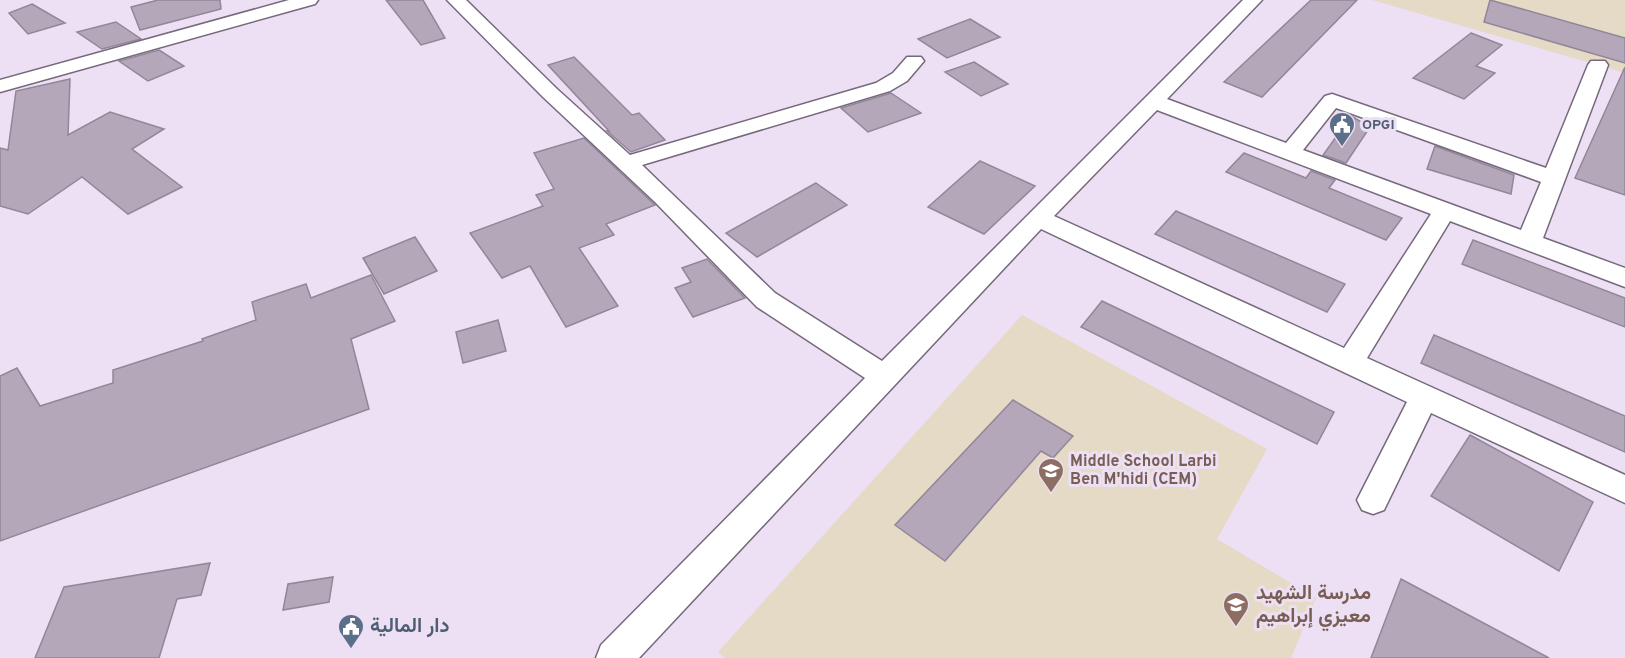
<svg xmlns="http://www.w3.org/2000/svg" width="1625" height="658" font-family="Overpass,Vazirmatn,sans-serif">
	<rect width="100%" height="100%" fill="#eddff4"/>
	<g fill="#e4dac5">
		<path d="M1372,0H1625V73L1598,65Z"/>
		<path d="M1022,315L1267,449L1217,539L1316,598L1291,658H725L718,652Z"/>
	</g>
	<g fill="#b4a7ba" stroke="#928698" stroke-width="1.5">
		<path d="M158,0H220L221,9L140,30L131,7Z"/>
		<path d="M386,0H423L445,38L421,45Z"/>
		<path d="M1311,0H1357L1262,97L1224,82Z"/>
		<path d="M1490,0L1625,38V63L1484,22Z"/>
		<path d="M32,4L65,23L28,34L9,13Z"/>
		<path d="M970,19L1000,37L947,58L918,39Z"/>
		<path d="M116,22L141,39L102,49L77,32Z"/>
		<path d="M1471,33L1502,45L1476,66L1495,73L1464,99L1413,78Z"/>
		<path d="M159,50L184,66L148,81L119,61Z"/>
		<path d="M574,57L632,115L639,113L665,140L631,152L607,131H609L548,65Z"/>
		<path d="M974,62L1008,84L981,96L945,72Z"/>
		<path d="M1625,67V195L1575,178Z"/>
		<path d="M70,79L68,135L110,112L164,129L132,149L182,187L128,214L82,177L28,214L0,206V148L8,150L16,91Z"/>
		<path d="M891,93L921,113L868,132L841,108Z"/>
		<path d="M1351,116L1370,127L1346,163L1323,155Z"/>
		<path d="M584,138L655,205L606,224L614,235L579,248L618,306L566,327L530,266L502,278L470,233L543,206L536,195L554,189L534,153Z"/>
		<path d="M1435,146L1514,175L1511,194L1427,169Z"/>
		<path d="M1244,153L1306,178L1311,171L1335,180L1329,188L1402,218L1386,240L1226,172Z"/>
		<path d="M980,161L1035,186L984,234L928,207Z"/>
		<path d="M816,183L847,205L757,257L726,233Z"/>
		<path d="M1176,211L1345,284L1327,312L1155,234Z"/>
		<path d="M415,237L437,271L384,294L363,258Z"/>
		<path d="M1473,240L1625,298V327L1462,264Z"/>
		<path d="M707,259L745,298L693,317L675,288L691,282L682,268Z"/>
		<path d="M371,275L395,321L351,339L369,409L0,541V376L17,368L40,406L113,383V370L203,341L202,339L256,320L252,302L306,284L311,298Z"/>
		<path d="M1102,301L1334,412L1317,444L1081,327Z"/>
		<path d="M498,320L506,351L463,363L456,332Z"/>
		<path d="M1434,335L1625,416V452L1421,363Z"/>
		<path d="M1013,400L1073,436L1053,458L1041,451L945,561L895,525Z"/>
		<path d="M1470,435L1593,502L1559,571L1431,496Z"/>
		<path d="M210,563L201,595L177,599L159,658H35L64,587Z"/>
		<path d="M333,577L329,602L283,610L288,584Z"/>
		<path d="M1401,579L1549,658H1371Z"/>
	</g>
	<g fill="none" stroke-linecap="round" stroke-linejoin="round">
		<defs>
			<g id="minor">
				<path d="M289,0H318L315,4L0,92V80Z"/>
				<path d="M447,0H466L557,89L630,155L876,83L893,73L907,57H921L924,61L907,81L890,91L642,165L775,293L882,361L1243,0H1262L1167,99L1286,143L1325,96L1332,94L1546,168L1588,65L1591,61H1605L1608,65L1543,238L1625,268V287L1450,221L1367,358L1625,475V503L1431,413L1384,510L1373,514L1362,510L1357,500L1407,402L1041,229L639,658H596L601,645L865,378L757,307L655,202L543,97ZM1336,108L1541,182L1521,230L1303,150ZM1157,110L1431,214L1344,348L1054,216Z"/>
			</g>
		</defs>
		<use href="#minor" stroke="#75697b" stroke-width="3"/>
		<use href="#minor" fill="#fff" fill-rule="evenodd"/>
	</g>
	<defs>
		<symbol id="civic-pin" viewBox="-11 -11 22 30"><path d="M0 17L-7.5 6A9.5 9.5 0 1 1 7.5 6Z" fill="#5c6f8a" stroke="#eddff4"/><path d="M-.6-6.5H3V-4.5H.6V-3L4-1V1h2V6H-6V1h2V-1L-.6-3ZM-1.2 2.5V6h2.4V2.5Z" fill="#fff"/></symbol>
		<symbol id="school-pin" viewBox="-11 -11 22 30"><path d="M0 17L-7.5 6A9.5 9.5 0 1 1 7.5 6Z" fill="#8d6e63" stroke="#eddff4"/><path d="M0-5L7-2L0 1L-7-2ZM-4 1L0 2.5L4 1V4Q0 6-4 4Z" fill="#fff"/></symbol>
	</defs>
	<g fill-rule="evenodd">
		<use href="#civic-pin" x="1327" y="110" width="30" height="40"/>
		<use href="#school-pin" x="1036" y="456" width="30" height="40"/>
		<use href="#school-pin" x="1221" y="590" width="30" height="40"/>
		<use href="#civic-pin" x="336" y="612" width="30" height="40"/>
	</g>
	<g text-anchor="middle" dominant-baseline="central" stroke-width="6" stroke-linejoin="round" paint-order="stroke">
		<g font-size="14" font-weight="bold" fill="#4e5e75" stroke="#eddff4" text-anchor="start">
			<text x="1362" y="125">OPGI</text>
		</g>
		<g font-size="16" font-weight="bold" fill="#785e54" stroke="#eddff4" text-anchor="start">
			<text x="1070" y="462">Middle School Larbi<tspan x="1070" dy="18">Ben M'hidi (CEM)</tspan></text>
		</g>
		<g font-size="20" font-weight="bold" fill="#785e54" stroke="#eddff4" text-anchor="start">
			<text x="1256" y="594">مدرسة الشهيد<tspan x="1256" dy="23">معيزي إبراهيم</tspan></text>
		</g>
		<g font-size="20" font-weight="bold" fill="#4e5e75" stroke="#eddff4" text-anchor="start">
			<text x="370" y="627">دار المالية</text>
		</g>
	</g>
</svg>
